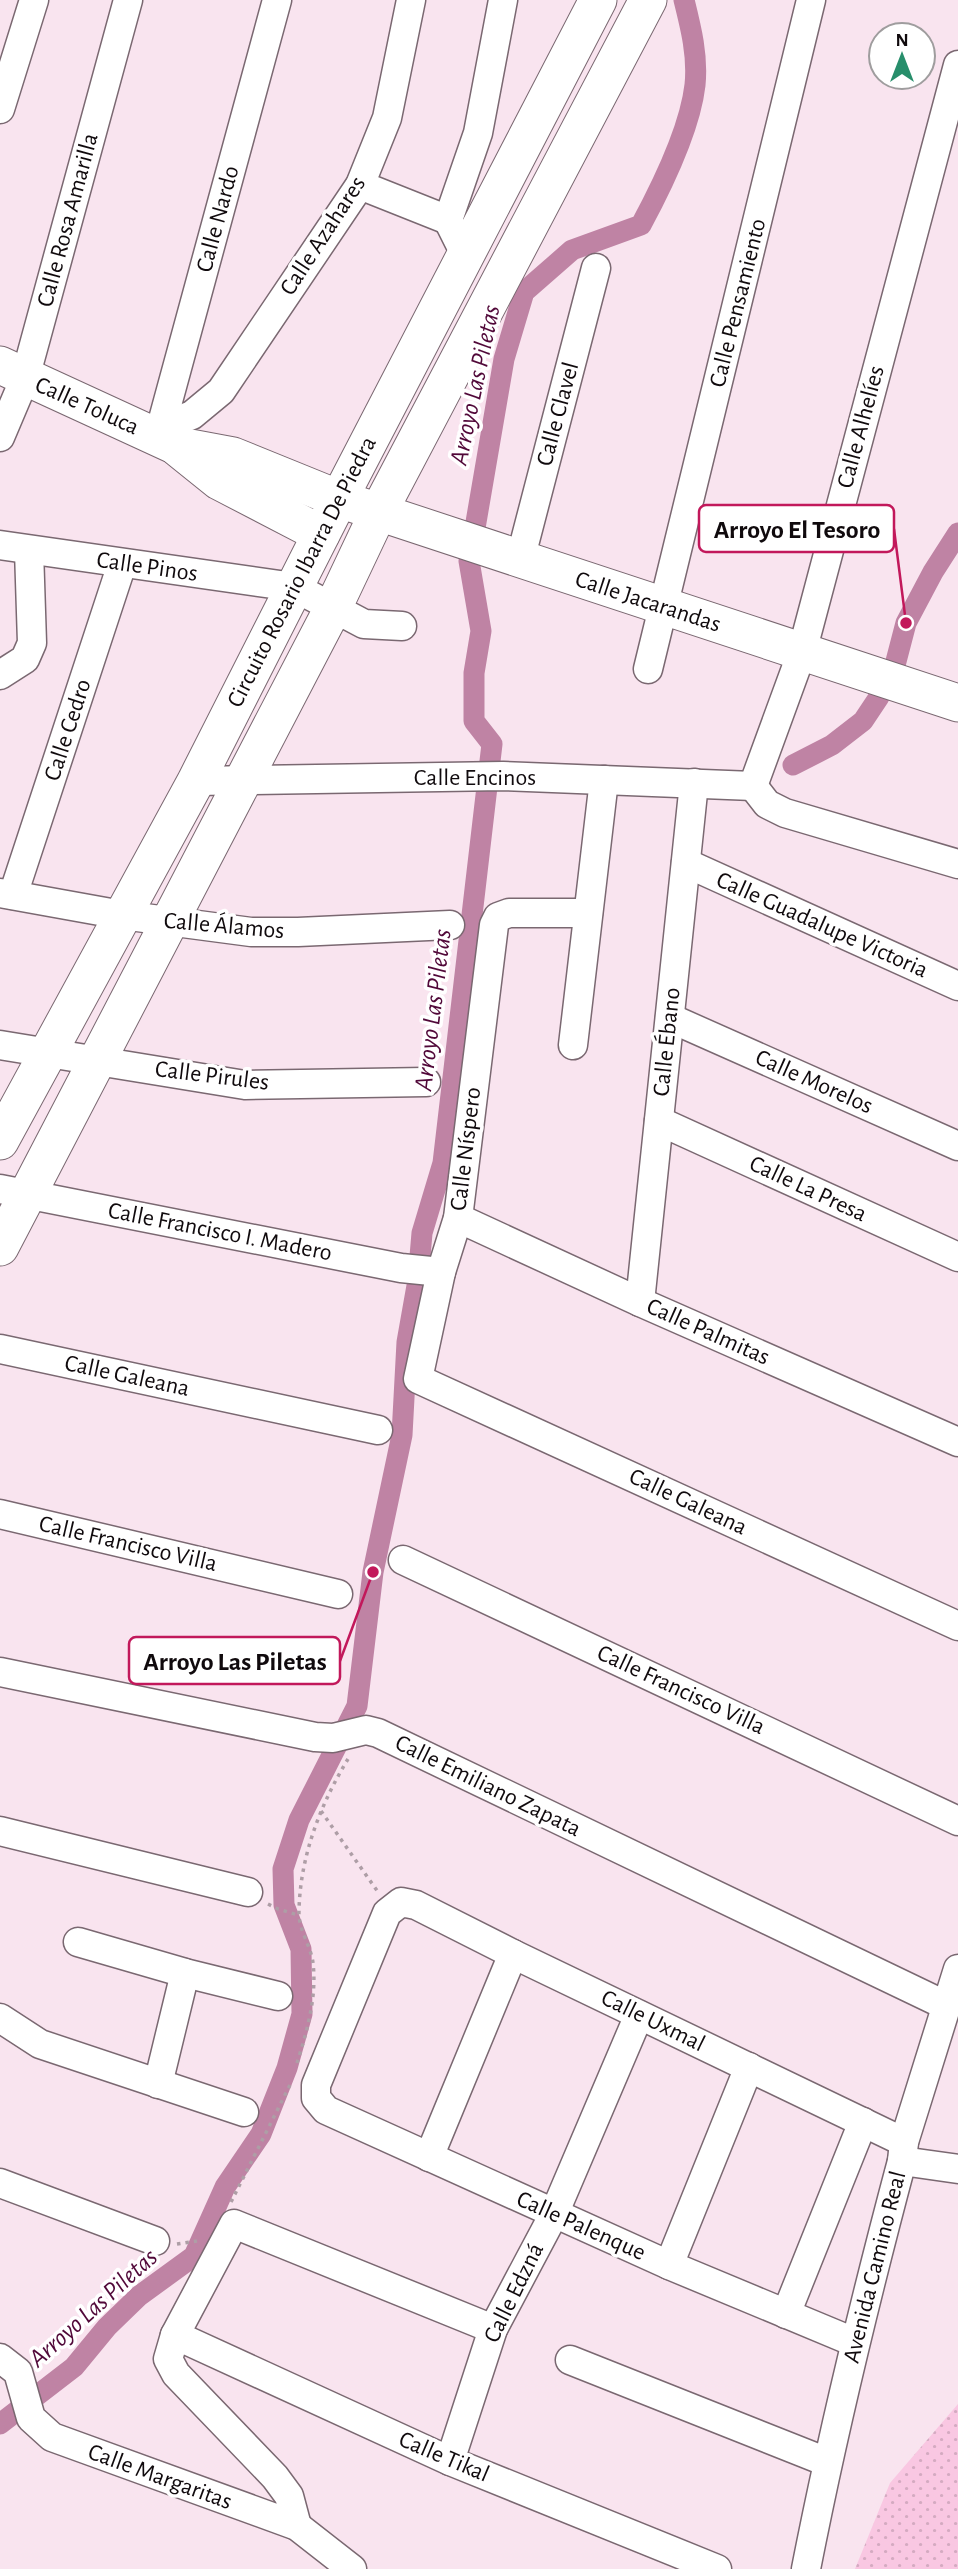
<svg xmlns="http://www.w3.org/2000/svg" width="958" height="2569" font-family="'Alegreya Sans',sans-serif">
	<defs>
		<pattern id="grass-dots" width="8" height="8" patternUnits="userSpaceOnUse" patternTransform="scale(1.75)"><rect width="8" height="8" fill="#f9c7e2"/><path d="M2 2h.1M6 6h.1" fill="none" stroke="#d4aac1" stroke-width="1.8" stroke-linecap="round"/></pattern>
	</defs>
	<rect width="100%" height="100%" fill="#f9e4ef"/>
	<path fill="url(#grass-dots)" d="M958,2404V2569H855L890,2483Z"/>
	<g fill="none" stroke-linecap="round" stroke-linejoin="round">
		<g stroke="#bf83a4" stroke-width="21">
			<path d="M475,528L504,359L524,292L572,250L641,225C662,186 690,129 695,85C698,56 691,28 684,0"/>
			<path d="M894,669L906,623L933,572L958,533"/>
			<path d="M793,765L832,745L863,721L879,697"/>
			<path d="M0,2424L74,2367L107,2327L139,2296L194,2256L225,2187L261,2134L287,2068L302,2014L301,1949L284,1905L283,1869L299,1820L357,1706L373,1572L402,1435L407,1342L418,1280L422,1233L443,1163L492,744L474,721V673L481,631L469,561"/>
		</g>
		<defs>
			<g id="minor">
				<path d="M0,109L34,0"/>
				<path d="M360,185L448,220"/>
				<path d="M465,254L448,220L478,133L503,0"/>
				<path d="M162,427L192,415L221,391L360,185L387,118L411,0"/>
				<path d="M0,437L25,378L128,0"/>
				<path d="M158,438L277,0"/>
				<path d="M0,545L294,587L364,624L402,626"/>
				<path d="M520,560L596,268"/>
				<path d="M648,669L811,0"/>
				<path d="M0,675L25,659L32,643L29,550"/>
				<path d="M196,781L503,776L753,786"/>
				<path d="M753,786L802,652L958,65"/>
				<path d="M753,786L767,804L785,813L958,864"/>
				<path d="M686,863L958,986"/>
				<path d="M0,893L122,915L251,932H298L450,925"/>
				<path d="M13,895L122,564"/>
				<path d="M588,913H509L498,917L494,925L458,1218L441,1272L418,1379L958,1626"/>
				<path d="M670,1018L958,1146"/>
				<path d="M0,1045L245,1085L426,1082"/>
				<path d="M573,1045L604,780"/>
				<path d="M659,1121L958,1257"/>
				<path d="M0,1189L401,1268L441,1272"/>
				<path d="M458,1218L640,1302L958,1442"/>
				<path d="M640,1302L694,783"/>
				<path d="M0,1349L378,1430"/>
				<path d="M0,1514L338,1594"/>
				<path d="M403,1560L958,1821"/>
				<path d="M0,1672L315,1737L333,1738L366,1730L378,1733L947,2006"/>
				<path d="M0,1831L248,1892"/>
				<path d="M78,1942L185,1973L278,1996"/>
				<path d="M0,2018L40,2044L244,2112"/>
				<path d="M158,2084L185,1973"/>
				<path d="M429,2157L513,1954"/>
				<path d="M902,2161L958,2169"/>
				<path d="M0,2183L155,2241"/>
				<path d="M669,2265L749,2067"/>
				<path d="M786,2314L863,2122"/>
				<path d="M175,2335L450,2461L717,2569"/>
				<path d="M854,2342L669,2265L326,2110L316,2098V2085L387,1913L401,1902L416,1905L513,1954L904,2142"/>
				<path d="M0,2358L18,2372L31,2418L52,2437L297,2526L352,2569"/>
				<path d="M570,2360L827,2462"/>
				<path d="M450,2461L493,2329L554,2214L639,2015"/>
				<path d="M297,2526L289,2496L275,2477L176,2374L168,2359L175,2335L234,2224L493,2329"/>
				<path d="M806,2569C833,2431 866,2296 902,2161L904,2142L958,1969"/>
			</g>
			<g id="major">
				<path d="M0,365L174,445L233,456L339,499L958,703"/>
				<path d="M178,448L219,481L321,534"/>
				<path d="M0,1141L196,781L339,499L598,0"/>
				<path d="M0,1247L333,608L378,513L648,0"/>
			</g>
		</defs>
		<use href="#minor" stroke="#7a6871" stroke-width="31"/>
		<use href="#major" stroke="#7a6871" stroke-width="39"/>
		<g stroke="#ae9ea6" stroke-width="3.5" stroke-dasharray="3.5 5" stroke-linecap="butt">
			<path d="M321,1811L378,1892"/>
			<path d="M268,1904L278,1909L298,1915"/>
			<path d="M297,2063C307,2031 317,1997 313,1963C311,1946 298,1929 299,1911C300,1857 320,1805 348,1759"/>
			<path d="M231,2202L292,2081"/>
			<path d="M177,2244L197,2241"/>
		</g>
		<use href="#minor" stroke="#fff" stroke-width="28"/>
		<use href="#major" stroke="#fff" stroke-width="37"/>
	</g>
	<g text-anchor="middle" dominant-baseline="central" stroke-width="7" stroke-linejoin="round" paint-order="stroke">
		<g font-size="24" fill="#100a0d" stroke="#fff">
			<text transform="translate(218 219) rotate(-75)">Calle Nardo</text>
			<text transform="translate(68 220) rotate(-75)">Calle Rosa Amarilla</text>
			<text transform="translate(323 236) rotate(-57)">Calle Azahares</text>
			<text transform="translate(738 303) rotate(-76)">Calle Pensamiento</text>
			<text transform="translate(87 406) rotate(24)">Calle Toluca</text>
			<text transform="translate(558 414) rotate(-75)">Calle Clavel</text>
			<text transform="translate(861 427) rotate(-75)">Calle Alhelíes</text>
			<text transform="translate(147 567) rotate(8)">Calle Pinos</text>
			<text transform="translate(302 572) rotate(-63)">Circuito Rosario Ibarra De Piedra</text>
			<text transform="translate(648 602) rotate(18)">Calle Jacarandas</text>
			<text transform="translate(68 730) rotate(-72)">Calle Cedro</text>
			<text x="475" y="778">Calle Encinos</text>
			<text transform="translate(822 925) rotate(24)">Calle Guadalupe Victoria</text>
			<text transform="translate(224 926) rotate(5)">Calle Álamos</text>
			<text transform="translate(667 1042) rotate(-84)">Calle Ébano</text>
			<text transform="translate(212 1076) rotate(7)">Calle Pirules</text>
			<text transform="translate(814 1082) rotate(24)">Calle Morelos</text>
			<text transform="translate(466 1149) rotate(-83)">Calle Níspero</text>
			<text transform="translate(808 1189) rotate(25)">Calle La Presa</text>
			<text transform="translate(220 1232) rotate(11)">Calle Francisco I. Madero</text>
			<text transform="translate(708 1332) rotate(24)">Calle Palmitas</text>
			<text transform="translate(127 1376) rotate(12)">Calle Galeana</text>
			<text transform="translate(688 1502) rotate(25)">Calle Galeana</text>
			<text transform="translate(128 1544) rotate(13)">Calle Francisco Villa</text>
			<text transform="translate(681 1690) rotate(25)">Calle Francisco Villa</text>
			<text transform="translate(488 1786) rotate(26)">Calle Emiliano Zapata</text>
			<text transform="translate(653 2021) rotate(26)">Calle Uxmal</text>
			<text transform="translate(581 2226) rotate(24)">Calle Palenque</text>
			<text transform="translate(875 2267) rotate(-76)">Avenida Camino Real</text>
			<text transform="translate(514 2293) rotate(-64)">Calle Edzná</text>
			<text transform="translate(444 2457) rotate(23)">Calle Tikal</text>
			<text transform="translate(160 2477) rotate(20)">Calle Margaritas</text>
		</g>
		<g font-size="26" font-style="italic" fill="#510839" stroke="#fff">
			<text transform="translate(475 385) rotate(-78)">Arroyo Las Piletas</text>
			<text transform="translate(433 1010) rotate(-83)">Arroyo Las Piletas</text>
			<text transform="translate(93 2308) rotate(-42)">Arroyo Las Piletas</text>
		</g>
	</g>
	<path fill="none" stroke="#c2185b" stroke-width="2.5" d="M906 623L894 529M373 1572L340 1661"/>
	<g fill="#c2185b" stroke="#fff" stroke-width="2.5">
		<circle cx="906" cy="623" r="7"/>
		<circle cx="373" cy="1572" r="7"/>
	</g>
	<g fill="#fff" stroke="#c2185b" stroke-width="2.5">
		<rect x="699" y="505" width="195" height="47" rx="7"/>
		<rect x="129" y="1637" width="211" height="47" rx="7"/>
	</g>
	<g font-size="26" text-anchor="middle" font-weight="bold" fill="#100a0d">
		<text x="797" y="538">Arroyo El Tesoro</text>
		<text x="235" y="1670">Arroyo Las Piletas</text>
	</g>
	<g transform="translate(902 56)"><circle r="33" fill="#ffffff" stroke="#9f9d9e" stroke-width="2"/>
	<path d="M0-5L12 26L0 18L-12 26Z" fill="#278e6b"/>
	<text y="-10" font-size="19" font-weight="bold" text-anchor="middle" fill="#100a0d">N</text>
	</g>
</svg>
